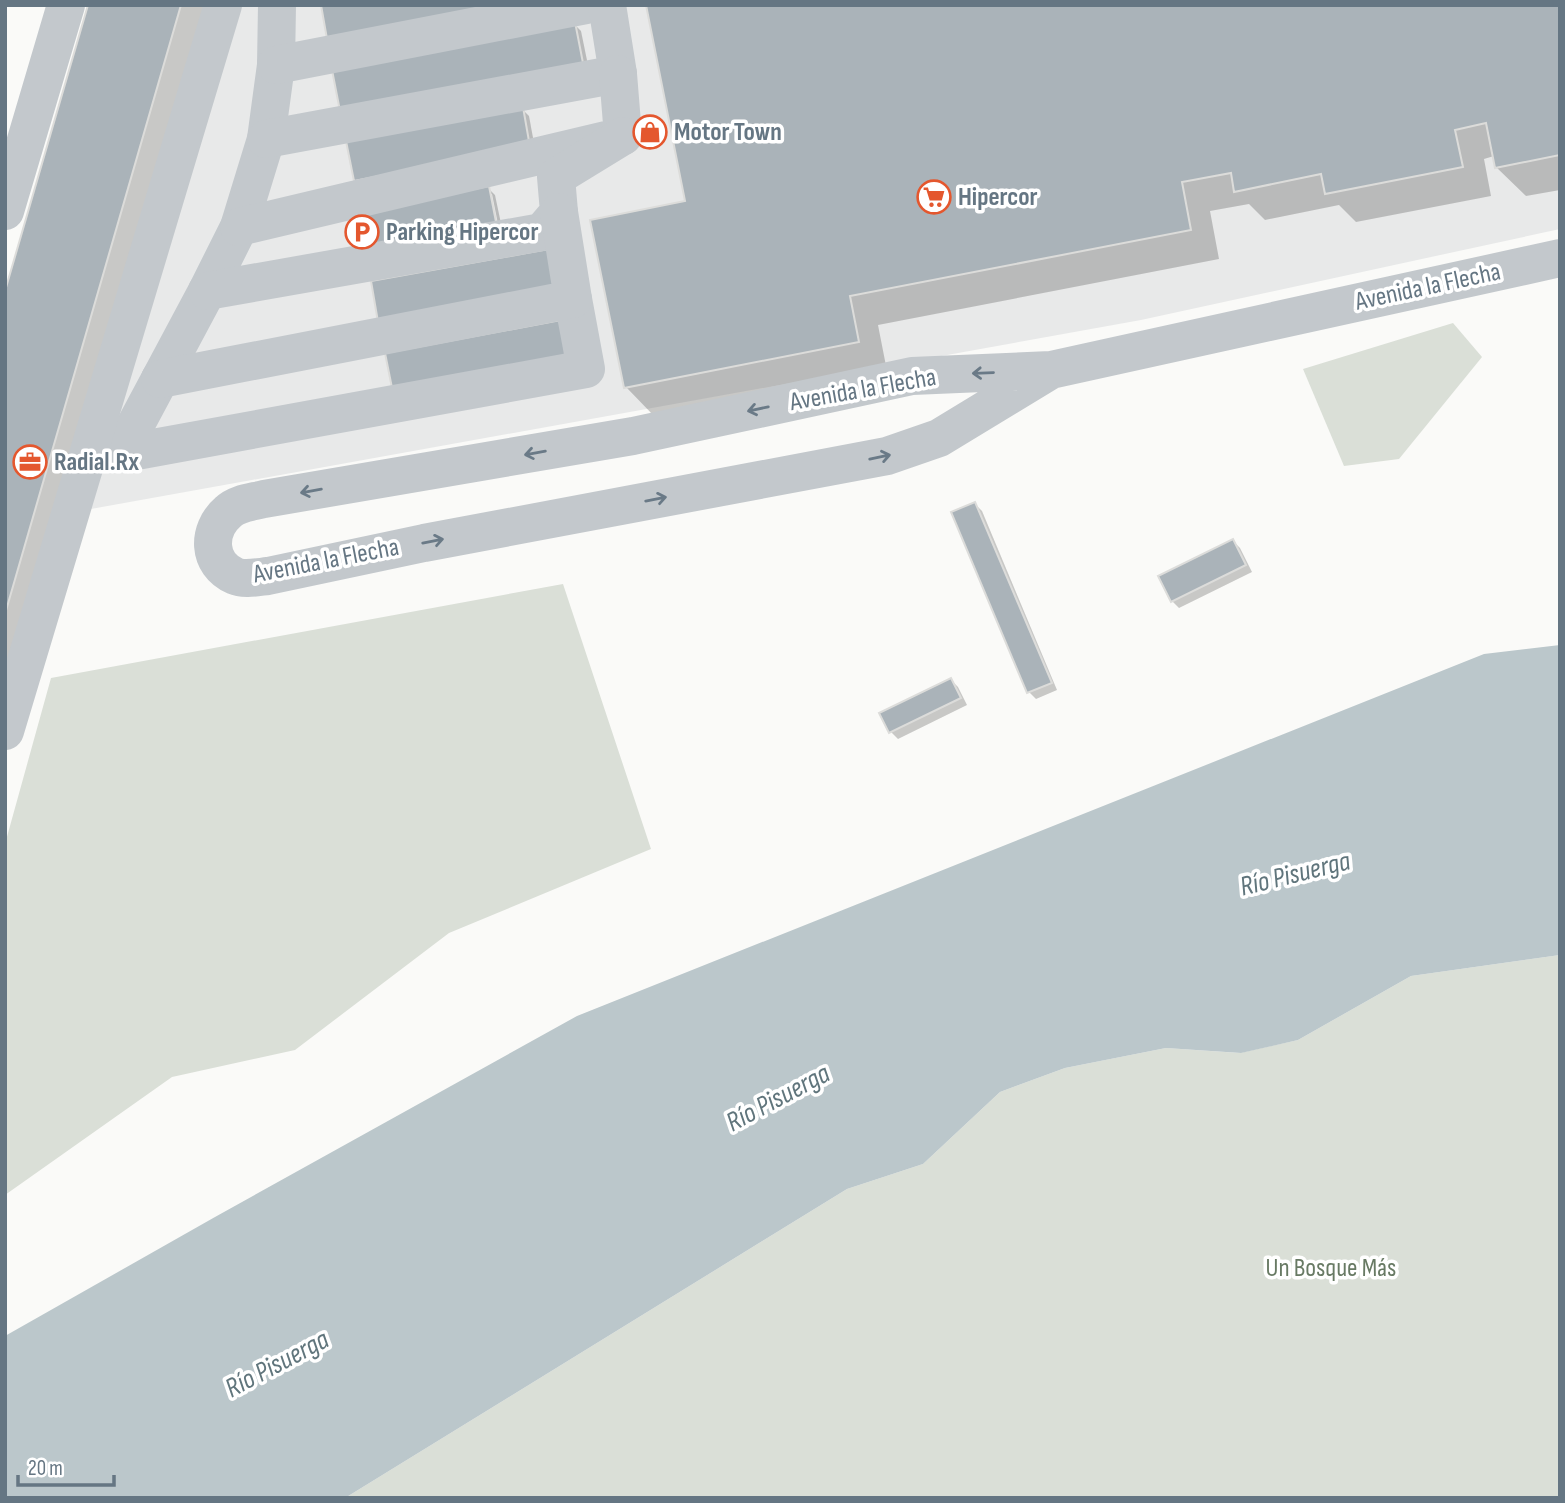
<svg xmlns="http://www.w3.org/2000/svg" width="1565" height="1503" font-family="'Sofia Sans Condensed',sans-serif">
	<rect width="100%" height="100%" fill="#fafaf8"/>
	<path fill="#e8e9e9" d="M205,5H1560V229L1141,320L52,516Z"/>
	<g fill="#dadfd7">
		<path d="M1453,323L1482,357L1399,459L1344,466L1303,369Z"/>
		<path d="M563,584L651,849L449,933L295,1050L172,1077L5,1195V844L51,678Z"/>
		<path d="M1560,955V1498H345L847,1189L923,1164L1000,1092L1065,1068L1166,1048L1240,1053L1298,1040L1411,976Z"/>
	</g>
	<path fill="#bbc7cb" d="M1560,645V955L1411,976L1298,1040L1241,1053L1166,1048L1065,1068L1000,1092L923,1164L847,1189L345,1498H5V1336L215,1217L577,1016L1484,654Z"/>
	<g fill="#0003">
		<path d="M90,5H218L5,744V297Z"/>
		<path d="M1560,5V190L1526,196L1496,167L1494,156L1484,159L1491,196L1356,222L1339,205L1265,220L1249,204L1210,211L1219,259L878,325L887,371L655,417L626,387L687,202Z"/>
		<path d="M574,24L581,31L589,70L349,117Z"/>
		<path d="M522,109L529,116L536,154L363,187Z"/>
		<path d="M488,188L495,195L503,233L500,234L492,194H488Z"/>
		<path d="M975,504L982,511L1057,690L1036,699L1029,692Z"/>
		<path d="M1233,541L1240,548L1252,572L1179,608L1172,601Z"/>
		<path d="M951,680L958,687L967,705L898,739L891,732Z"/>
	</g>
	<g fill="#aab3b9" stroke="#dcdcda" stroke-width="2">
		<path d="M88,5H181L5,614V291Z"/>
		<path d="M321,5H507L327,39Z"/>
		<path d="M646,5H1560V155L1495,168L1486,123L1455,130L1463,167L1325,194L1321,174L1234,192L1231,173L1182,182L1191,230L850,296L859,342L624,388L590,220L685,201Z"/>
		<path d="M575,22L583,63L340,111L332,70Z"/>
		<path d="M523,107L530,147L354,181L346,141Z"/>
		<path d="M489,186L497,227L365,252L358,212Z"/>
		<path d="M549,249L556,289L378,322L371,281Z"/>
		<path d="M561,320L569,359L393,393L385,353Z"/>
		<path d="M975,502L1052,683L1027,693L951,512Z"/>
		<path d="M1233,539L1246,565L1171,602L1158,576Z"/>
		<path d="M951,678L961,698L889,733L879,713Z"/>
	</g>
	<g fill="none" stroke-linecap="round" stroke-linejoin="round">
		<g stroke="#c3c8cc" stroke-width="38">
			<path d="M277,5L276,65L266,139L239,227L207,291L120,454L586,369L573,299"/>
			<path d="M276,65L586,5"/>
			<path d="M266,139L618,74L607,5"/>
			<path d="M5,211L66,5"/>
			<path d="M239,227L623,136L618,74"/>
			<path d="M207,291L542,232L559,212L556,177L623,136"/>
			<path d="M1051,370L939,438L887,456L424,543L268,576C258,577 244,580 235,576C207,564 207,530 228,512C237,503 253,502 264,499L633,436L912,376L1051,370L1560,258"/>
			<path d="M160,379L573,299L559,212"/>
			<path d="M5,731L223,5"/>
		</g>
	</g>
	<defs><path id="oneway-shaft" d="M-6 0H5M1.5-3L5.5 0L1.5 3" fill="none" stroke-width="1.6" stroke-linecap="round" stroke-linejoin="round" transform="scale(1.75)"/></defs>
	<g stroke="#6a7a87">
		<use href="#oneway-shaft" transform="translate(983 373) rotate(178)"/>
		<use href="#oneway-shaft" transform="translate(758 409) rotate(168)"/>
		<use href="#oneway-shaft" transform="translate(535 453) rotate(170)"/>
		<use href="#oneway-shaft" transform="translate(880 457) rotate(-12)"/>
		<use href="#oneway-shaft" transform="translate(311 491) rotate(170)"/>
		<use href="#oneway-shaft" transform="translate(656 499) rotate(-11)"/>
		<use href="#oneway-shaft" transform="translate(433 541) rotate(-11)"/>
	</g>
	<defs>
		<symbol id="shop-ring" viewBox="-11 -11 22 22"><circle r="9.5" fill="#fff" stroke="#e4572e" stroke-width="1.5"/><path d="M-5-2.5h2.3a2.7 3.5 0 0 1 5.4 0H5L5.5 6h-11ZM-1.5-2.5h3a1.5 2.3 0 0 0-3 0Z" fill="#e4572e"/></symbol>
		<symbol id="supermarket-ring" viewBox="-11 -11 22 22"><circle r="9.5" fill="#fff" stroke="#e4572e" stroke-width="1.5"/><path d="M-6-5.5h2.5l.6 2H6L4.5 2H-2.5L-4.4-4H-6ZM-1.5 3.2a1.3 1.3 0 1 0 .1 0ZM3 3.2a1.3 1.3 0 1 0 .1 0Z" fill="#e4572e"/></symbol>
		<symbol id="parking-ring" viewBox="-11 -11 22 22"><circle r="9.5" fill="#fff" stroke="#e4572e" stroke-width="1.5"/><path d="M-3.5-5.5H1a3.5 3.5 0 0 1 0 7H-1V5.5H-3.5ZM-1-3.4V-.6H.8a1.4 1.4 0 0 0 0-2.8Z" fill="#e4572e"/></symbol>
		<symbol id="office-ring" viewBox="-11 -11 22 22"><circle r="9.5" fill="#fff" stroke="#e4572e" stroke-width="1.5"/><path d="M-6-3h4V-5.5h4V-3h4V5H-6ZM-1-4.5V-3h2v-1.5ZM-6 0V1H6V0Z" fill="#e4572e"/></symbol>
	</defs>
	<g fill-rule="evenodd">
		<use href="#shop-ring" x="631" y="113" width="38" height="38"/>
		<use href="#supermarket-ring" x="915" y="178" width="38" height="38"/>
		<use href="#parking-ring" x="343" y="213" width="38" height="38"/>
		<use href="#office-ring" x="11" y="443" width="38" height="38"/>
	</g>
	<g text-anchor="middle" dominant-baseline="central" stroke-width="7" stroke-linejoin="round" paint-order="stroke">
		<g font-size="26" font-weight="bold" fill="#657683" stroke="#fff" text-anchor="start">
			<text x="674" y="132">Motor Town</text>
			<text x="958" y="197">Hipercor</text>
			<text x="386" y="232">Parking Hipercor</text>
			<text x="54" y="462">Radial.Rx</text>
		</g>
		<g font-size="26" fill="#657683" stroke="#fff">
			<text transform="translate(1428 287) rotate(-12)">Avenida la Flecha</text>
			<text transform="translate(863 390) rotate(-10)">Avenida la Flecha</text>
			<text transform="translate(326 561) rotate(-11)">Avenida la Flecha</text>
		</g>
		<g font-size="26" fill="#687a64" stroke="#fff">
			<text x="1331" y="1268">Un Bosque Más</text>
		</g>
		<g font-size="28" font-style="italic" fill="#60757c" stroke="#fff">
			<text transform="translate(1295 874) rotate(-14)">Río Pisuerga</text>
			<text transform="translate(778 1098) rotate(-28)">Río Pisuerga</text>
			<text transform="translate(277 1364) rotate(-28)">Río Pisuerga</text>
		</g>
	</g>
	<rect width="1565" height="1503" fill="none" stroke="#657683" stroke-width="14"/>
	<path d="M18 1475v10h96v-10" fill="none" stroke="#657683" stroke-width="3.5"/>
	<text x="28" y="1475" font-size="21" fill="#657683" stroke="#ffffff" stroke-width="5" paint-order="stroke">20 m</text>
</svg>
